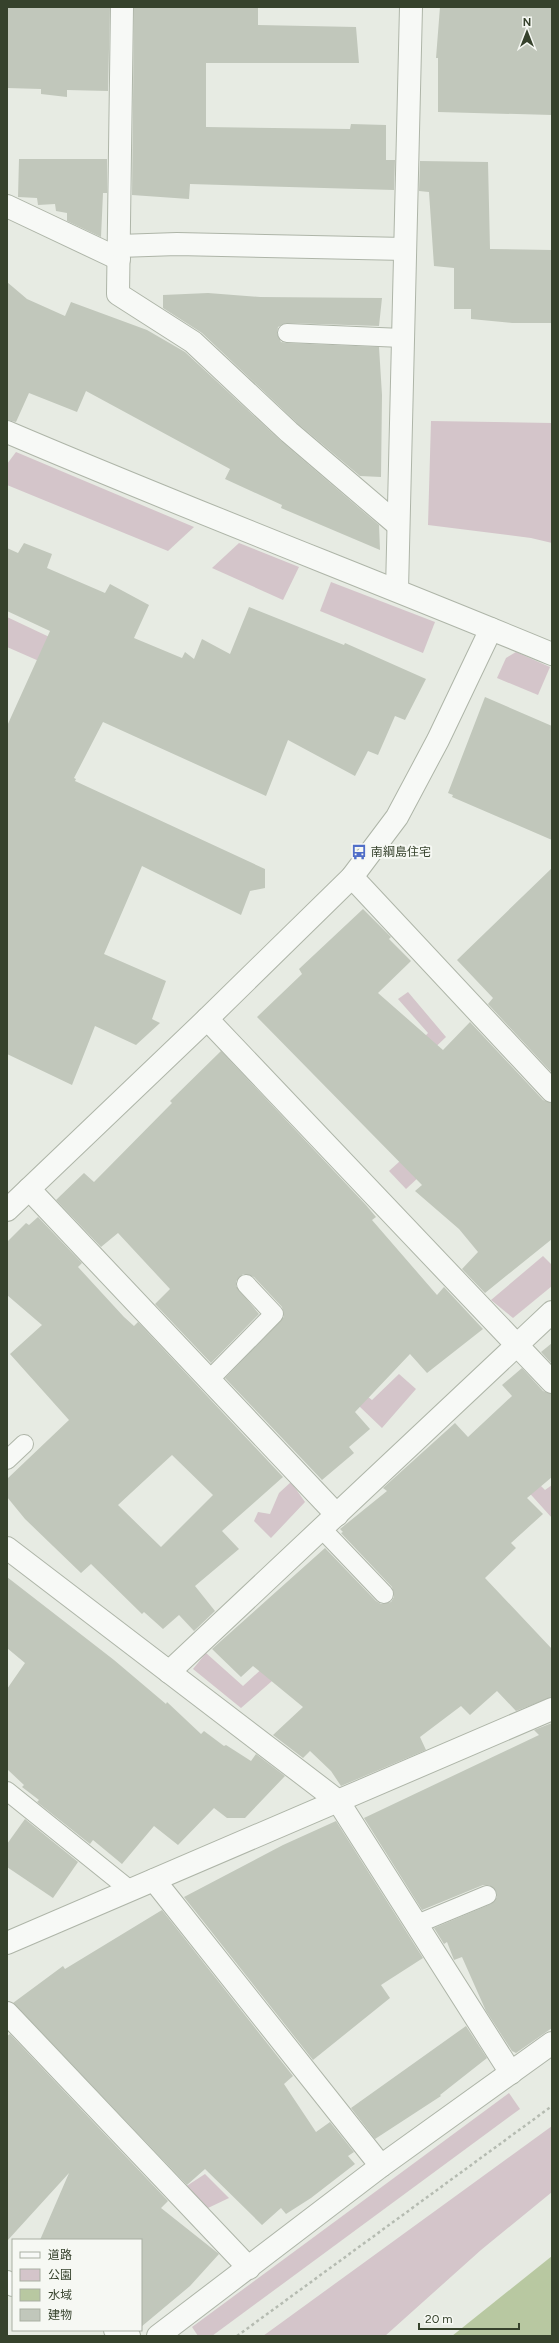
<svg xmlns="http://www.w3.org/2000/svg" width="559" height="2343" font-family="Figtree,'Noto Sans JP',sans-serif">
	<rect width="100%" height="100%" fill="#e7ebe3"/>
	<g fill="#d4c5ca">
		<path d="M431,421L552,423V543L531,538L428,525Z"/>
		<path d="M16,452L194,527L168,551L7,485V464Z"/>
		<path d="M239,543L299,567L283,600L212,568Z"/>
		<path d="M331,582L435,622L423,653L320,611Z"/>
		<path d="M7,617L115,668L105,690L7,647Z"/>
		<path d="M516,652L550,667L538,695L497,678L506,658Z"/>
		<path d="M408,992L446,1037L405,1076L397,1067L428,1033L398,999Z"/>
		<path d="M420,1143L437,1160L406,1189L389,1171Z"/>
		<path d="M543,1256L552,1265V1286L513,1318L491,1300Z"/>
		<path d="M399,1374L416,1389L382,1428L337,1385L342,1377L372,1400Z"/>
		<path d="M522,1467L545,1490L552,1485V1518L515,1477Z"/>
		<path d="M291,1482L305,1502L271,1538L254,1521L258,1512L270,1514L279,1493Z"/>
		<path d="M292,1641L288,1667L241,1708L193,1669L206,1653L243,1686Z"/>
		<path d="M509,2093L520,2109L212,2336H198L192,2327Z"/>
		<path d="M552,2126V2192L481,2250L385,2336H263Z"/>
		<path d="M205,2174L229,2198L208,2208L185,2187Z"/>
	</g>
	<path fill="#b8c8a1" d="M552,2256V2336H452Z"/>
	<g fill="#c1c7bb" fill-rule="evenodd">
		<path d="M7,7H110L108,91L67,90V97L41,94V89L7,88Z"/>
		<path d="M134,7H258V25L356,27L359,63H206V127L350,129L351,124L386,125V160H395L394,190L190,184L189,199L132,195Z"/>
		<path d="M440,7H552V115L438,112V58H436Z"/>
		<path d="M19,159H107V193H103L101,237L67,221V213L56,211L55,204L38,205L37,198L18,197Z"/>
		<path d="M420,161L488,162L490,249L552,250V323H512L471,319V309H454V268L434,266L429,192L419,191Z"/>
		<path d="M7,282L27,299L65,316L71,302L147,330L185,352L281,441L379,525L380,550L281,508L282,505L225,479L230,469L86,391L77,412L29,393L16,422L7,420Z"/>
		<path d="M208,293L260,297L382,298L379,326L287,323L278,327L277,333L281,342L287,343L379,347L382,395L381,477L360,476L297,423L202,333L163,308V295Z"/>
		<path d="M24,543L52,554L47,568L105,593L110,584L149,605L134,638L182,658L185,652L194,659L202,639L230,654L249,607L344,645L345,643L426,679L405,720L395,716L378,755L368,751L355,776L288,740L266,796L103,722L74,778L76,779L75,781L265,869V888L250,891L241,915L142,866L104,954L166,981L152,1019L160,1023L136,1045L95,1026L72,1085L7,1054V726L50,631L7,611V548L18,553Z"/>
		<path d="M485,697L552,726V840L452,797L453,795L448,793Z"/>
		<path d="M552,868V1073L488,1004L493,998L457,960Z"/>
		<path d="M363,909L391,937L389,939L411,961L378,993L443,1050L470,1022L543,1100L552,1103V1239L485,1293L462,1269L478,1252L459,1229L415,1191L422,1185L257,1017L302,974L299,969Z"/>
		<path d="M221,1051L366,1205L376,1217L372,1220L437,1295L444,1287L483,1329L427,1373L410,1354L355,1412L370,1429L349,1447L354,1453L322,1480L225,1378L284,1317L282,1307L254,1277L243,1274L236,1281V1286L259,1314L211,1363L155,1304L170,1289L118,1233L101,1247L56,1200L84,1173L94,1182L172,1103L170,1101Z"/>
		<path d="M38,1217L82,1263L78,1267L124,1317L134,1326L138,1322L283,1477L222,1531L239,1549L195,1586L215,1611L194,1631L179,1615L163,1629L144,1612L142,1614L91,1564L81,1573L25,1519L7,1497V1479L69,1420L10,1354L42,1325L7,1295V1242L26,1223L29,1225ZM172,1455L213,1495L161,1547L118,1505Z"/>
		<path d="M552,1343V1364L541,1352Z"/>
		<path d="M522,1368L543,1391L552,1394V1477L527,1498L543,1514L511,1543L516,1548L485,1578L552,1649V1697L516,1711L497,1691L470,1715L461,1706L420,1737L426,1750L341,1786L331,1771L310,1751L303,1758L273,1735L303,1707L253,1666L241,1677L212,1649L325,1548L376,1601L381,1604L391,1602L394,1597L392,1587L341,1533L343,1532L340,1529L387,1491L383,1488L455,1423L468,1437L512,1396L502,1385Z"/>
		<path d="M7,1577L114,1660L166,1704L167,1702L201,1734L204,1731L224,1746L226,1745L251,1761L256,1754L285,1776L245,1818H227L214,1808L178,1845L154,1826L122,1864L93,1840L90,1844L37,1802L39,1800L22,1787L24,1785L7,1769V1689L25,1663L7,1648Z"/>
		<path d="M552,1723V2028L516,2053L512,2051L486,2011L462,1957L454,1960L447,1942L444,1944L434,1928L491,1904L497,1897L496,1891L489,1885H483L422,1910L364,1818L539,1735L534,1730Z"/>
		<path d="M25,1819L78,1862L53,1898L7,1867V1844Z"/>
		<path d="M336,1821L423,1958L381,1985L390,1998L313,2060L184,1897L283,1845Z"/>
		<path d="M162,1910L293,2076L284,2084L316,2132L330,2122L354,2152L348,2156L355,2164L311,2198L286,2214L281,2208L262,2225L205,2169L187,2185L13,2003L63,1966L65,1969Z"/>
		<path d="M466,2026L487,2058L440,2095L441,2096L375,2139L351,2108Z"/>
		<path d="M10,2034L168,2201L161,2208L219,2254L190,2286L141,2327V2240H40L69,2173L7,2241V2036Z"/>
	</g>
	<g fill="none" stroke-linecap="round" stroke-linejoin="round">
		<defs>
			<g id="service">
				<path d="M287,333L402,338"/>
				<path d="M209,1380L274,1314L246,1284"/>
				<path d="M7,1460L24,1444"/>
				<path d="M322,1529L384,1594"/>
				<path d="M7,1791L130,1890"/>
				<path d="M417,1924L487,1895"/>
			</g>
			<g id="minor">
				<path d="M122,7L118,294L193,342L289,432L398,525"/>
				<path d="M7,206L119,259"/>
				<path d="M119,246L177,244L405,249"/>
				<path d="M397,590L411,7"/>
				<path d="M352,877L552,1091"/>
				<path d="M207,1019L552,1382"/>
				<path d="M29,1189L337,1515"/>
				<path d="M7,1548L338,1801L511,2073"/>
				<path d="M169,1672L552,1312"/>
				<path d="M154,1880L381,2166"/>
				<path d="M7,1943L552,1709"/>
				<path d="M7,2013L249,2268"/>
				<path d="M7,2282L13,2285"/>
				<path d="M115,2330L129,2336"/>
				<path d="M158,2336L381,2166L552,2043"/>
			</g>
			<g id="tertiary">
				<path d="M7,432C187,509 371,579 552,654"/>
				<path d="M7,1210L207,1019L352,877L397,817L438,740L491,629"/>
			</g>
		</defs>
		<use href="#service" stroke="#aeb5a8" stroke-width="20"/>
		<use href="#minor" stroke="#aeb5a8" stroke-width="24"/>
		<use href="#tertiary" stroke="#aeb5a8" stroke-width="24"/>
		<path stroke="#b5bbb1" stroke-width="2.5" stroke-dasharray="3 3" stroke-linecap="butt" d="M237,2336L552,2106"/>
		<use href="#service" stroke="#f7f9f6" stroke-width="18"/>
		<use href="#minor" stroke="#f7f9f6" stroke-width="22"/>
		<use href="#tertiary" stroke="#f7f9f6" stroke-width="22"/>
	</g>
	<defs>
		<symbol id="bus-bare" viewBox="-9 -9 18 18"><path d="M-5-6H5V4H4V6H2V4H-2V6H-4V4H-5ZM-3.5-4V0h7V-4ZM-3.5 1.2v1.5H-2V1.2ZM2 1.2v1.5H3.5V1.2Z" fill="#506ec8" stroke="#f6f8f3" stroke-width="2.5" paint-order="stroke"/></symbol>
	</defs>
	<g fill-rule="evenodd">
		<use href="#bus-bare" x="348" y="841" width="22" height="22"/>
	</g>
	<g text-anchor="middle" dominant-baseline="central" stroke-width="4" stroke-linejoin="round" paint-order="stroke">
		<g font-size="12" fill="#36422c" stroke="#f6f8f3" text-anchor="start">
			<text x="371" y="852">南綱島住宅</text>
		</g>
	</g>
	<rect width="559" height="2343" fill="none" stroke="#36422c" stroke-width="16"/>
	<rect x="12" y="2239" width="130" height="92" fill="#f6f8f3" stroke="#a9afa3"/>
	<rect x="20" y="2252" width="20" height="6" fill="#f7f9f6" stroke="#a9afa3"/>
	<text x="48" y="2259" font-size="12" fill="#36422c">道路</text>
	<rect x="20" y="2269" width="20" height="12" fill="#d4c5ca" stroke="#a9afa3"/>
	<text x="48" y="2279" font-size="12" fill="#36422c">公園</text>
	<rect x="20" y="2289" width="20" height="12" fill="#b8c8a1" stroke="#a9afa3"/>
	<text x="48" y="2299" font-size="12" fill="#36422c">水域</text>
	<rect x="20" y="2309" width="20" height="12" fill="#c1c7bb" stroke="#a9afa3"/>
	<text x="48" y="2319" font-size="12" fill="#36422c">建物</text>
	<g transform="translate(527 32)" stroke="#f6f8f3" stroke-width="3" paint-order="stroke">
	<path d="M0-3L7 15L0 10L-7 15Z" fill="#36422c"/>
	<text y="-6" font-size="11" font-weight="bold" text-anchor="middle" fill="#36422c">N</text>
	</g>
	<path d="M419 2323v6h100v-6" fill="none" stroke="#36422c" stroke-width="2"/>
	<text x="425" y="2323" font-size="12" fill="#36422c" stroke="#f6f8f3" stroke-width="3" paint-order="stroke">20 m</text>
</svg>
